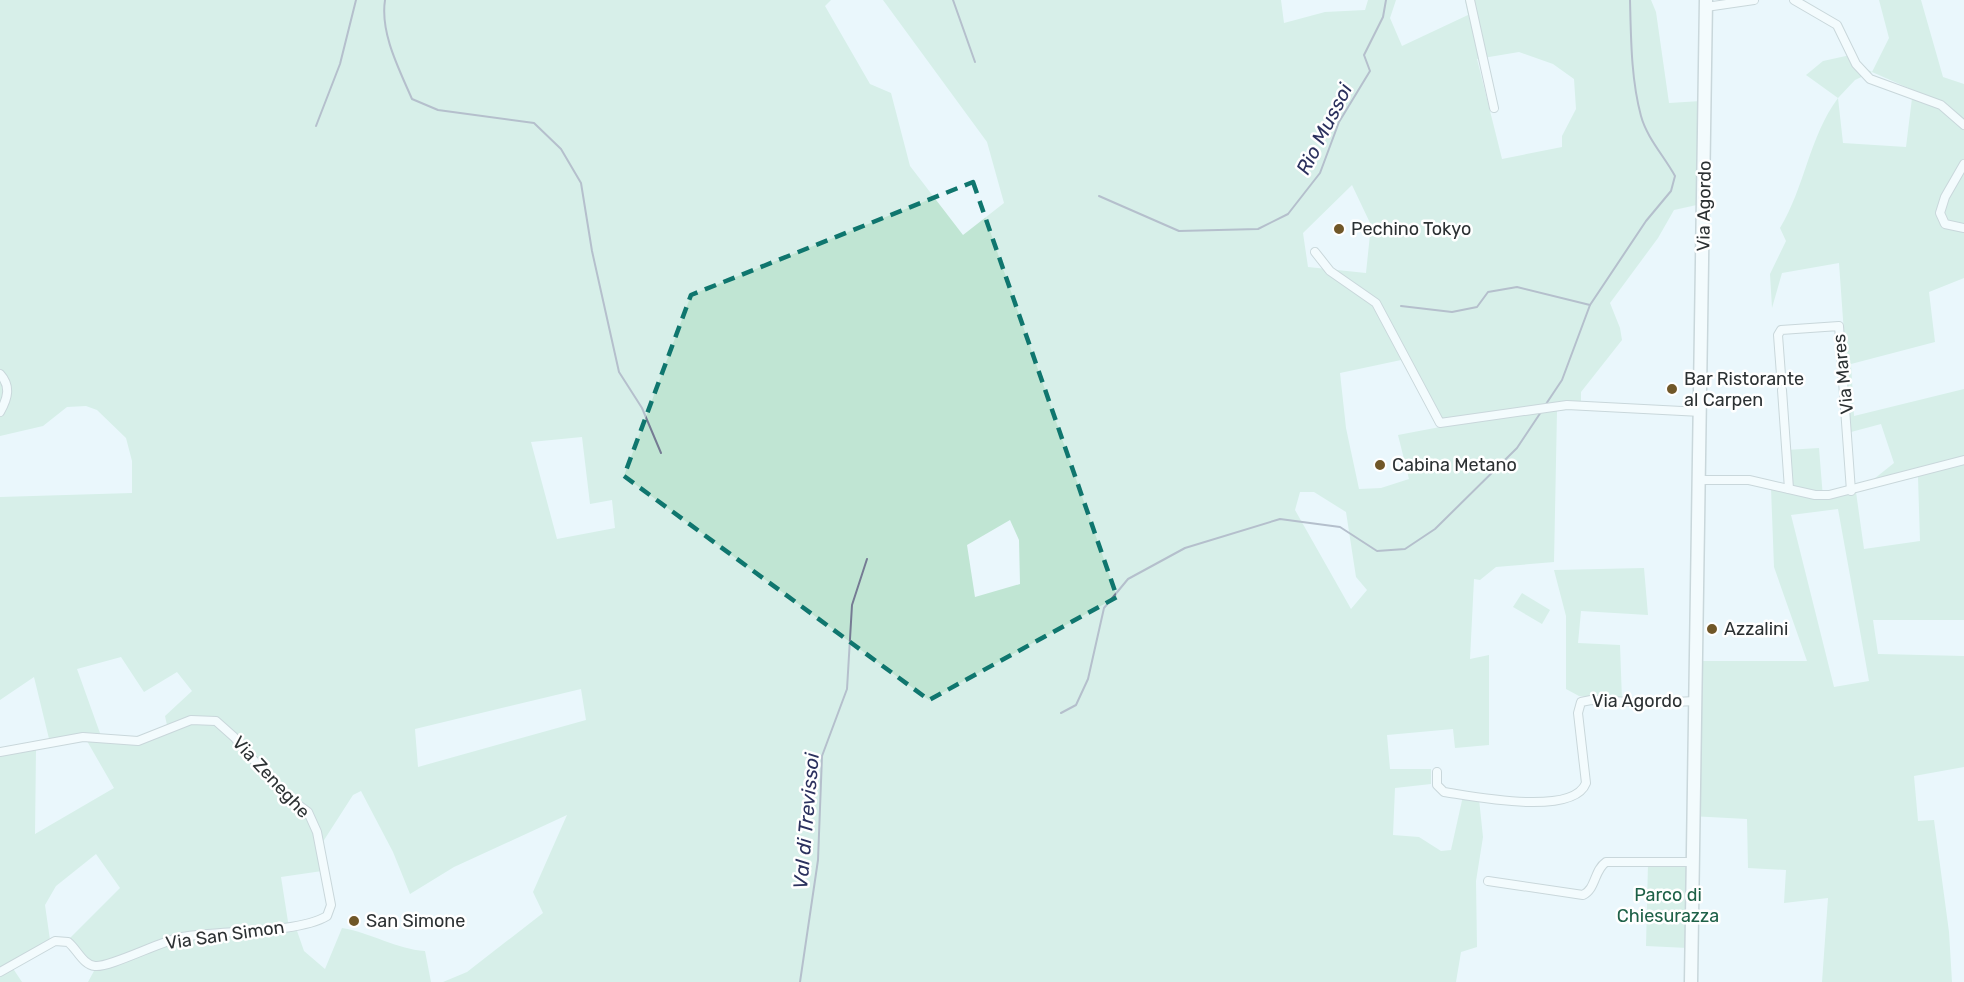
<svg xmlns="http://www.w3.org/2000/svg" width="1964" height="982" font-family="Rubik,sans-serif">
	<rect width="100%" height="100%" fill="#eaf7fc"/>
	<g fill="#c0e5d3" fill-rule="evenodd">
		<path d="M0,0H831L825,6L870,84L891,93L910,166L963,235L1004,203L987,142L883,0H1281L1284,23L1325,12L1365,10L1368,0H1396L1390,18L1402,46L1468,15L1465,0H1651L1656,12L1669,103L1701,101V204L1674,210L1658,238L1610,303L1620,328L1622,340L1581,392V408L1557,411L1554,562L1496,567L1480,580L1474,579L1470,659L1489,655V745L1455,748L1453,729L1387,735L1390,769H1431V784L1395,788L1393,835L1419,837L1441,851L1451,850L1463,796L1479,799L1483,837L1476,881L1477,947L1461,952L1456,982H443L467,972L543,913L533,892L567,815L454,867L410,894L393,852L361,791L353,795L317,851L322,871L281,877L289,928H296L304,951L325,969L342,928C372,933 396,949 425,951L431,982H88L94,971L69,939L120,888L96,854L56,886L45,905L50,940L12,967L22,982H0V756L36,749L35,834L114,788L87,741L51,747L34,677L0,700V497L132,493V461L126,438L97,410L86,406L67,407L43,426L0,436ZM1519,52L1553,64L1574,79L1576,109L1562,136V147L1502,159L1477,59ZM1352,185L1371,225L1366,273L1308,267L1303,233ZM1401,360L1440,427L1398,435L1409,479L1381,488L1359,489L1346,428L1340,373ZM582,437L590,504L612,500L615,528L557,539L531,442ZM1300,492H1314L1346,512L1356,577L1367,590L1351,609L1295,510ZM1010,520L1019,540L1020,584L975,597L967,545ZM121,657L144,692L177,672L192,691L165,716L167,725L137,739L101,736L77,669ZM581,689L586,720L418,767L415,729Z"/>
		<path d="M1879,0H1921L1943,77L1964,84V278L1929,292L1935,342L1851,364L1854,416L1964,389V620H1873L1878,654L1964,656V767L1914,776L1918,821L1934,820L1949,932L1952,982H1822L1828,898L1784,903L1786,870L1748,868L1747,819L1690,816L1697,661H1807L1774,567L1771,488L1787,492L1786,450L1819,448L1823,498L1856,492L1864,549L1920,541L1918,477L1874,487V479L1894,463L1881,424L1851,432L1839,263L1782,273L1772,308L1770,274L1786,241L1780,228C1805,187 1809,137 1838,98L1806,75L1823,61L1855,54L1863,67L1872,72L1889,38ZM1872,72L1913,90L1906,147L1843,143L1838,98L1855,80ZM1838,509L1869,681L1834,687L1791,515Z"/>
		<path d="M1644,568L1648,615L1581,611L1578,643L1620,645L1622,700L1579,696L1566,689V616L1554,570Z"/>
		<path d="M1522,593L1550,610L1542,624L1513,607Z"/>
		<path d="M1648,864H1689L1688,948L1646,946Z"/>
	</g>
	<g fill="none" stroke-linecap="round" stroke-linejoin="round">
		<g stroke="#757b93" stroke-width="2">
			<path d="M385,0C380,33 399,69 412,99L438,110L534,123L561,149L581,183L592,251L619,372L642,408L661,453"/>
			<path d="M953,0L975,62"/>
			<path d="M316,126L340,64L356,0"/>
			<path d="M1099,196L1179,231L1258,229L1288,214L1320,173L1339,122L1370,71L1364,55L1383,17L1386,0"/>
			<path d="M1401,306L1452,312L1477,307L1488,292L1517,287L1590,305"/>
			<path d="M1546,404L1562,380L1590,305L1646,221L1671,191L1675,176C1664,156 1647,138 1641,116C1631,79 1631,38 1630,0"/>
			<path d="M1061,713L1076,705L1088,679L1104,608L1128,579L1185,548L1280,519L1340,527L1377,551L1405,549L1435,529L1517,448L1541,412"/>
			<path d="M800,982L818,860L822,756L847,689L852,605L867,559"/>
		</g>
		<defs>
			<g id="street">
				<path d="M1470,0L1494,108"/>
				<path d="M1794,0L1837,25L1856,64L1870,79L1941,105L1964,125"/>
				<path d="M1706,7L1754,0"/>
				<path d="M1964,164L1945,197L1940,213L1945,224L1964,228"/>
				<path d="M1315,252L1330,271L1376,303L1440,423L1567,405L1701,412"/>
				<path d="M0,374C11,386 8,398 0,412"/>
				<path d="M1781,375L1778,335L1781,330L1839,326L1851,491"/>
				<path d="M1782,390L1789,489"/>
				<path d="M1700,480H1749L1815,495H1829L1964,460"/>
				<path d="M0,752L83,737L138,741L191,720L216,721L234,737L281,792L308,812L317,832L331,905L327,916C297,934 220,930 182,937C161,941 109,968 95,966C83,965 77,949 68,942L55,941L0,972"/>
				<path d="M1437,772V785L1444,792C1472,796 1573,817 1586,783L1578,713L1581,702L1591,700L1651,703L1696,701"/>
				<path d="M1488,881L1583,895C1596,889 1594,870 1606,862H1693"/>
			</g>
			<path id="primary" d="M1691,982L1706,0"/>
		</defs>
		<use href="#street" stroke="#a2afb3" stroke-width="10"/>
		<use href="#primary" stroke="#a2afb3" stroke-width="15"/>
		<use href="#street" stroke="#fff" stroke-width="8"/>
		<use href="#primary" stroke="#fff" stroke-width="12"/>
	</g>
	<path d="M0 0H1964V982H0ZM973,182L1117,597L929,700L624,476L691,295Z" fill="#eaf7fc" fill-opacity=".55" fill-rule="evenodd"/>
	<path fill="none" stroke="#0f766e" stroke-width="4.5" stroke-dasharray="12 8" stroke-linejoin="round" d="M973,182L1117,597L929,700L624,476L691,295Z"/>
	<g fill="#705728" stroke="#fff" stroke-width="2">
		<circle cx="1339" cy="229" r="6"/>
		<circle cx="1672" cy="389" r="6"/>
		<circle cx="1380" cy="465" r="6"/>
		<circle cx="1712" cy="629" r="6"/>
		<circle cx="354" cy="921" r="6"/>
	</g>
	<g text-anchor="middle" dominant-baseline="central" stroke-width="5" stroke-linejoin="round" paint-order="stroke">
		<g font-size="18" fill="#2c3133" stroke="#fff">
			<text transform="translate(1704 206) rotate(-89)">Via Agordo</text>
			<text transform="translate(1843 374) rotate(-96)">Via Mares</text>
			<text x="1637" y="701">Via Agordo</text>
			<text transform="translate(271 777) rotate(47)">Via Zeneghe</text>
			<text transform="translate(225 935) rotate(-8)">Via San Simon</text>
		</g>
		<g font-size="18" fill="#2c3133" stroke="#fff" text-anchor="start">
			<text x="1351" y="229">Pechino Tokyo</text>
			<text x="1684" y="379">Bar Ristorante<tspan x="1684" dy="21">al Carpen</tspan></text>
			<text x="1392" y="465">Cabina Metano</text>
			<text x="1724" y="629">Azzalini</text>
			<text x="366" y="921">San Simone</text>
		</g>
		<g font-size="18" fill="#1e6148" stroke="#fff">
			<text x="1668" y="895">Parco di<tspan x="1668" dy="21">Chiesurazza</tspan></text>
		</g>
		<g font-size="20" font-style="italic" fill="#2b315e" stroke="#fff">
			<text transform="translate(1324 129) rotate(-63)">Rio Mussoi</text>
			<text transform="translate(806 821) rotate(-85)">Val di Trevissoi</text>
		</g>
	</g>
</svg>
